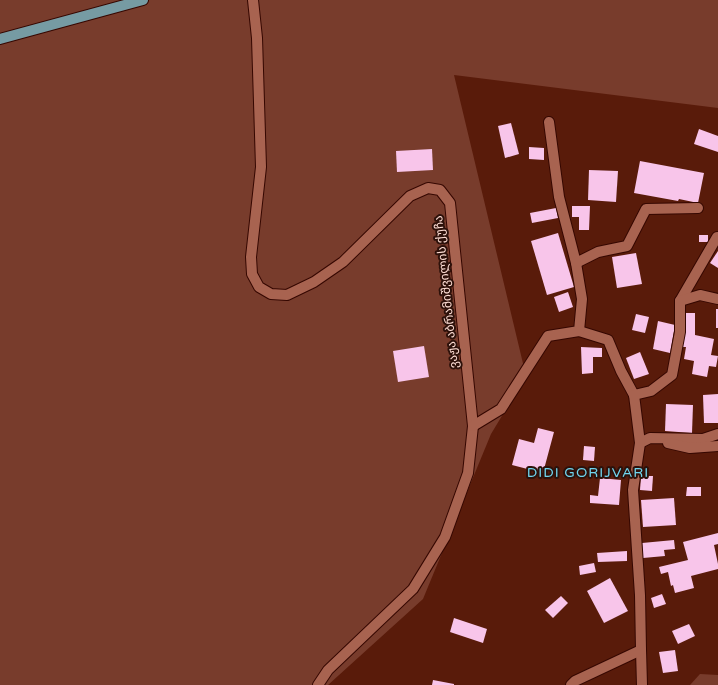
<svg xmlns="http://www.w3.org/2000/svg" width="718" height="685" font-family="'Varela Round','Noto Sans Georgian',sans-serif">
	<rect width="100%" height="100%" fill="#591b0a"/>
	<g fill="#783c2c">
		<path d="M0,0H718V108L454,75L526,376L491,434L423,599L328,685H0Z"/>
		<path d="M700,674L718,675V685H690Z"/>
	</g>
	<g fill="#f8c5ea">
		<path d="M511,123L519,154L505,158L498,126Z"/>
		<path d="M699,129L718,136V152L694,144Z"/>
		<path d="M529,147L544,148V160L529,159Z"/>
		<path d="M432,149L433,170L397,172L396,151Z"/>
		<path d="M640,161L704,173L698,203L679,199L678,201L634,193Z"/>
		<path d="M589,170L618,171L616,202L588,200Z"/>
		<path d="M572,206H590L589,230H579V217H572Z"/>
		<path d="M556,208L558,218L532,223L530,213Z"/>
		<path d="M558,233L574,287L547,295L531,241Z"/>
		<rect x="699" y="235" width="9" height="7"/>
		<path d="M718,251V268L710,263Z"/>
		<path d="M636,253L642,284L617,288L612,257Z"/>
		<path d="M568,292L573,307L559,312L554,297Z"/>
		<rect x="716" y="309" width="2" height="19"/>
		<path d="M684,313H695V335L714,339L711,355L718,356L716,367L709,366L707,377L692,374L694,361L684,359L686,347H681Z"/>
		<path d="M636,314L649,317L645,333L632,330Z"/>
		<path d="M658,321L675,325L670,353L653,349Z"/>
		<path d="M424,346L429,377L398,382L393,351Z"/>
		<path d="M581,347L602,348V357H593V373L582,374Z"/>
		<path d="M640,352L649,374L634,379L626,358Z"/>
		<path d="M718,394V423H704L703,395Z"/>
		<path d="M666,404L693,405L692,433L665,431Z"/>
		<path d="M538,428L554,432L543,473L512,465L519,439L534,443Z"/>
		<path d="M584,446L595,447L594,461L583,460Z"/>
		<path d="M641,476H653L652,491L640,490Z"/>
		<path d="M600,478L621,480L619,505L590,503V495L598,496Z"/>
		<path d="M687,487H701V496H686Z"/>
		<path d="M674,498L676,525L643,527L641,500Z"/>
		<path d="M718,533V544L714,545L718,564V569L691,576L694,588L675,593L673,585L671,586L668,572L661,574L659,567L688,560L683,542Z"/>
		<path d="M674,540L675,549L664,550L665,556L643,558L642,543Z"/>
		<path d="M627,551V561L598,562L597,553Z"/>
		<path d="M594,563L596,572L580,575L579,566Z"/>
		<path d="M610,578L628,611L604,623L587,591Z"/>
		<path d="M662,594L666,604L654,608L651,598Z"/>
		<path d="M561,596L568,603L553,618L545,610Z"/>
		<path d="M454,618L487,629L483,643L450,632Z"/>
		<path d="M689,624L695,636L678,644L672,631Z"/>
		<path d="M675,650L678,671L663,673L659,652Z"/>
		<path d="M433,680L454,684V685H432Z"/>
	</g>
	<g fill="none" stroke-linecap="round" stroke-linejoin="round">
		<defs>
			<g id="minor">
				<path d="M253,0L257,38L261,167L251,257L252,274L259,287L271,294L287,295L314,282L343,262L410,196L428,188L440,190L450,203L473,426L468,473L445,537L413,589L328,670L318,685"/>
				<path d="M576,263L598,252L627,246L646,209L698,208"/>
				<path d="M680,301L717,237"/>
				<path d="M579,331L608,340L621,371L634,395"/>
				<path d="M473,426L501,409L548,336L579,331L582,299L576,263L559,197L549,122"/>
				<path d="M640,443L650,438L703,439L718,434"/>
				<path d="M668,443L690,448L718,446"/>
				<path d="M641,650L642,685"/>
				<path d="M571,685L575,681L641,650L640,595L633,490L640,443L634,395L651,391L672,375L680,332V301L700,295L718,299"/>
			</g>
			<path id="major" d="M0,39L143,0"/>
		</defs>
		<use href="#minor" stroke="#350700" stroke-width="12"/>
		<use href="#major" stroke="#350700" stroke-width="12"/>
		<use href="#minor" stroke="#a86350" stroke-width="10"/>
		<use href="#major" stroke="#769ba3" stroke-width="10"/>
	</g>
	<g text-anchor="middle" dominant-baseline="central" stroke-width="4" stroke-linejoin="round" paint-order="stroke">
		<g font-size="12" fill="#feded5" stroke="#2d110a">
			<text transform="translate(446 292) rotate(-96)">ვაჟა აბრამიშვილის ქუჩა</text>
		</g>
		<g font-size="14" letter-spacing="1" fill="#70d5ee" stroke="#2d110a">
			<text x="588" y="472">DIDI GORIJVARI</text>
		</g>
	</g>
</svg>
